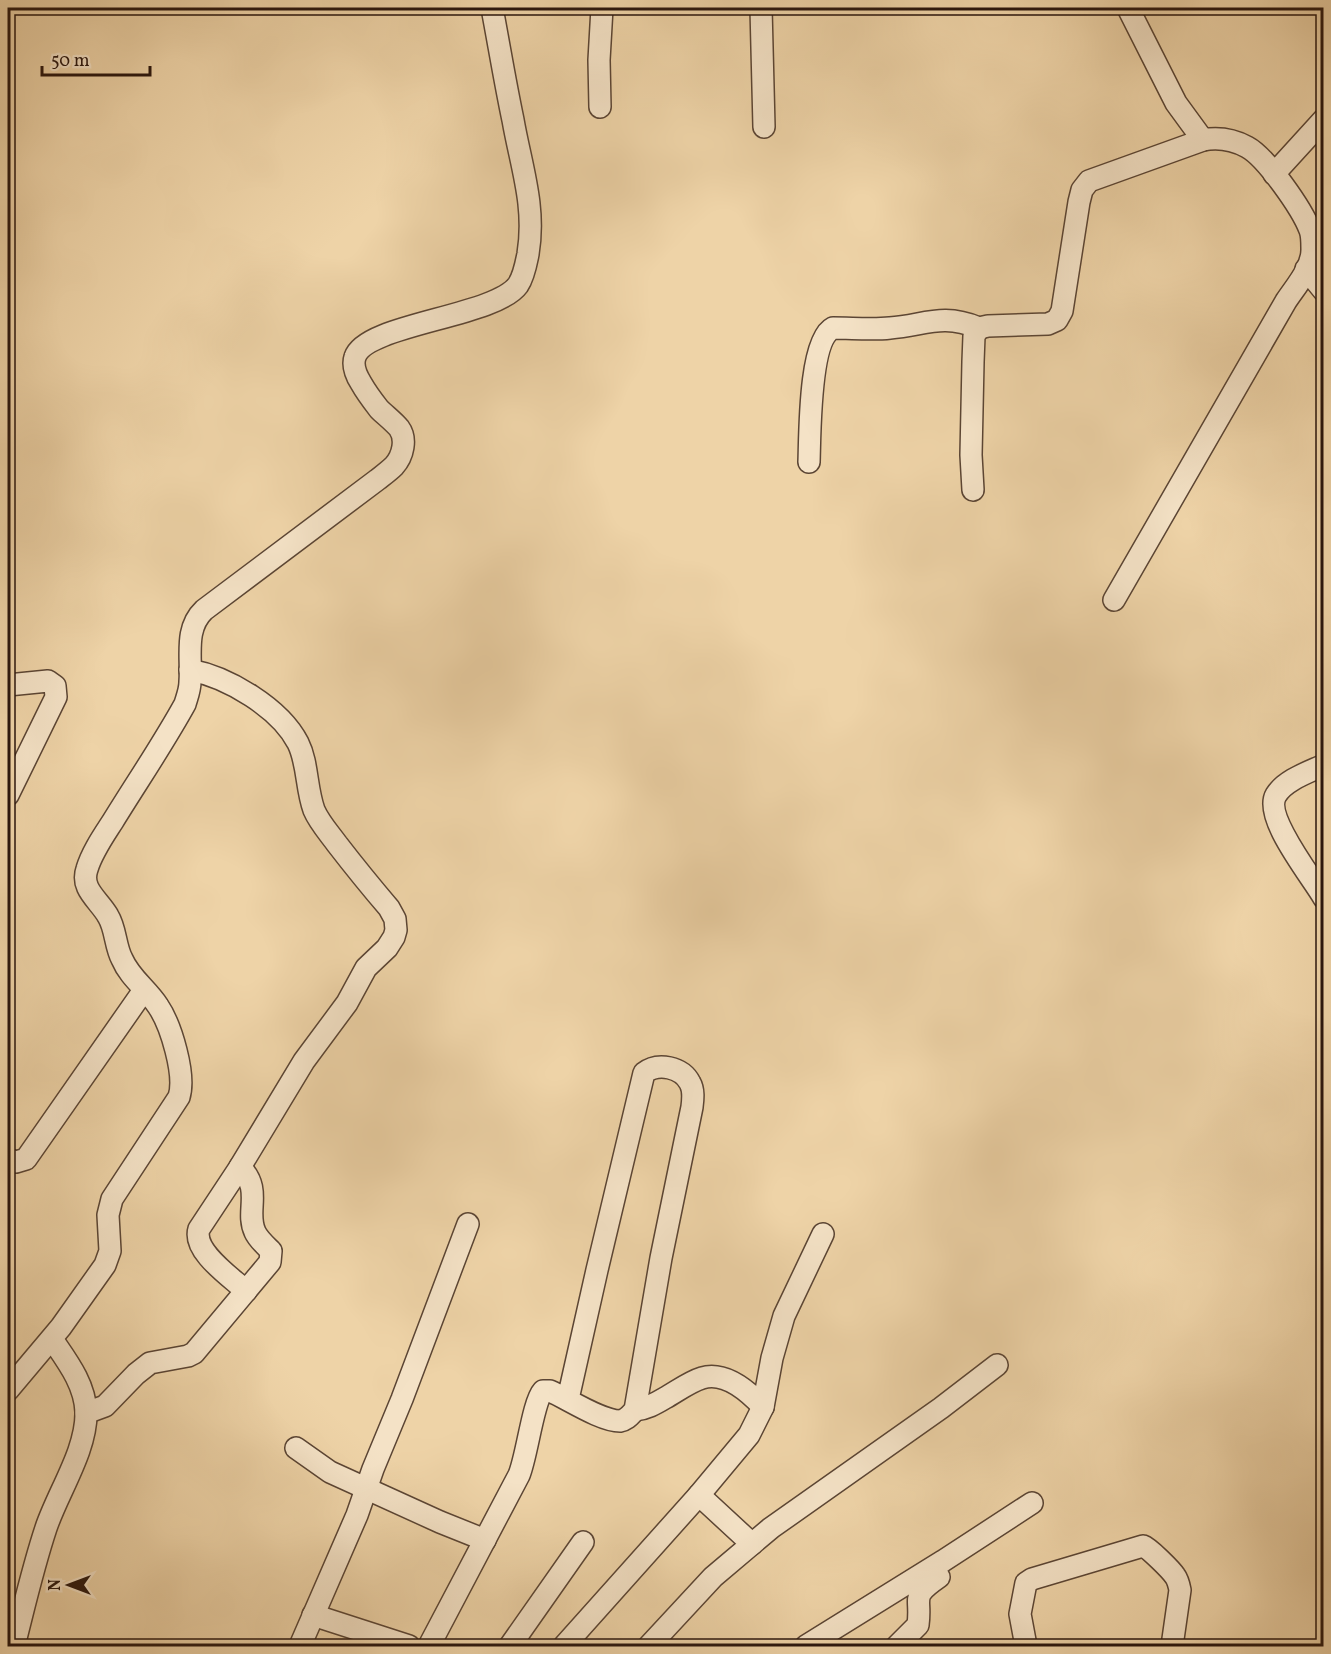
<svg xmlns="http://www.w3.org/2000/svg" width="1331" height="1654" font-family="Vollkorn,serif">
	<rect width="100%" height="100%" fill="#eed3a7"/>
	<filter id="stains"><feTurbulence type="fractalNoise" baseFrequency=".00333" numOctaves="4"/><feColorMatrix values="0 0 0 0 .2 0 0 0 0 .09 0 0 0 0 .02 0 0 0 .5 -.17"/></filter>
	<radialGradient id="worn" r=".72"><stop offset=".6" stop-color="#630" stop-opacity="0"/><stop offset="1" stop-color="#630" stop-opacity=".3"/></radialGradient>
	<g fill="none" stroke-linecap="round" stroke-linejoin="round">
		<defs>
			<g id="minor">
				<path d="M761,8L764,127"/>
				<path d="M1128,8L1176,103L1203,140"/>
				<path d="M600,107L599,60L602,8"/>
				<path d="M1274,174L1324,119"/>
				<path d="M1306,269L1324,291"/>
				<path d="M809,462C810,436 809,340 833,328C852,328 872,330 890,328C926,325 942,313 979,328L988,326L1048,324L1057,320L1062,311L1079,202L1082,190L1089,181L1203,140C1219,137 1232,139 1247,147C1266,157 1302,209 1310,230C1312,235 1312,243 1312,248C1313,267 1296,286 1286,301L1114,600"/>
				<path d="M973,490L971,455L973,362L974,336L979,328"/>
				<path d="M190,670C228,677 280,708 298,743C308,763 306,788 314,810C319,822 329,833 337,844C354,866 371,887 389,908L395,919L396,930L394,937L387,948L366,968L347,1003L304,1061L240,1167L199,1229C192,1251 231,1277 246,1291"/>
				<path d="M8,685L48,681L55,686L56,697L8,795"/>
				<path d="M1324,765C1309,772 1285,780 1276,795C1263,817 1312,877 1324,898"/>
				<path d="M8,1159L16,1162L26,1159L144,990"/>
				<path d="M8,1390L61,1327L105,1265L110,1251L108,1215L112,1199L179,1097C186,1075 171,1025 158,1006C147,989 130,978 122,959C115,946 116,929 108,916C99,900 80,889 87,869C92,852 104,835 113,821C137,782 163,744 185,704C187,697 190,690 190,682C192,657 184,629 204,610L377,480C382,476 389,471 394,466C403,456 407,439 399,428C393,421 385,415 379,409C372,400 366,392 361,383C356,375 352,366 355,357C365,324 495,317 518,285C524,276 526,264 528,254C536,206 521,166 513,120C505,82 499,45 492,8"/>
				<path d="M635,1410C646,1409 655,1404 665,1398C676,1392 689,1382 702,1378C725,1371 748,1391 763,1407"/>
				<path d="M86,1413L105,1406L136,1374L150,1363L188,1356L194,1353L270,1262L271,1251C266,1246 258,1239 255,1232C245,1211 263,1190 240,1167"/>
				<path d="M296,1448L330,1472L440,1522L485,1540"/>
				<path d="M699,1495L752,1544"/>
				<path d="M313,1615L409,1646"/>
				<path d="M14,1646C24,1607 33,1567 46,1528C58,1492 87,1450 86,1412C85,1384 67,1361 52,1339"/>
				<path d="M300,1646L357,1515L373,1469L402,1399L468,1224"/>
				<path d="M429,1646L519,1475C527,1456 533,1402 543,1391H550C568,1399 601,1421 620,1421C627,1420 630,1415 635,1410L661,1258L692,1107C693,1099 694,1090 690,1083C682,1067 658,1062 644,1073L597,1270L568,1399"/>
				<path d="M510,1646L583,1542"/>
				<path d="M564,1646L699,1495L749,1435L763,1407L772,1358L784,1316L823,1234"/>
				<path d="M649,1646L713,1577L771,1528L941,1408L997,1365"/>
				<path d="M806,1646L943,1561L1032,1503"/>
				<path d="M897,1646L918,1625C922,1596 909,1598 939,1577"/>
				<path d="M1026,1646L1020,1614L1026,1583L1032,1579L1143,1546C1149,1548 1171,1570 1175,1576C1178,1580 1179,1585 1180,1590L1172,1646"/>
			</g>
		</defs>
		<use href="#minor" stroke="#5b4534" stroke-width="24"/>
		<use href="#minor" stroke="#f4e2c6" stroke-width="21"/>
	</g>
	<rect width="1331" height="1654" fill="none" stroke="#eed3a7" stroke-width="30"/>
	<rect x="9" y="9" width="1313" height="1636" fill="none" stroke="#2a160e" stroke-width="3"/>
	<rect x="15" y="15" width="1301" height="1624" fill="none" stroke="#2a160e" stroke-width="1.5"/>
	<g transform="translate(69 1585) rotate(270)" stroke="#f4e2c6" stroke-width="4.5" paint-order="stroke">
	<path d="M0-4.5L10 22L0 15L-10 22Z" fill="#2a160e"/>
	<text y="-9" font-size="16" font-weight="bold" text-anchor="middle" fill="#2a160e">N</text>
	</g>
	<path d="M42 66v9h108v-9" fill="none" stroke="#2a160e" stroke-width="3"/>
	<text x="51" y="66" font-size="18" fill="#2a160e" stroke="#f4e2c6" stroke-width="4.5" paint-order="stroke">50 m</text>
	<rect width="100%" height="100%" filter="url(#stains)"/>
	<rect width="100%" height="100%" fill="url(#worn)"/>
</svg>
